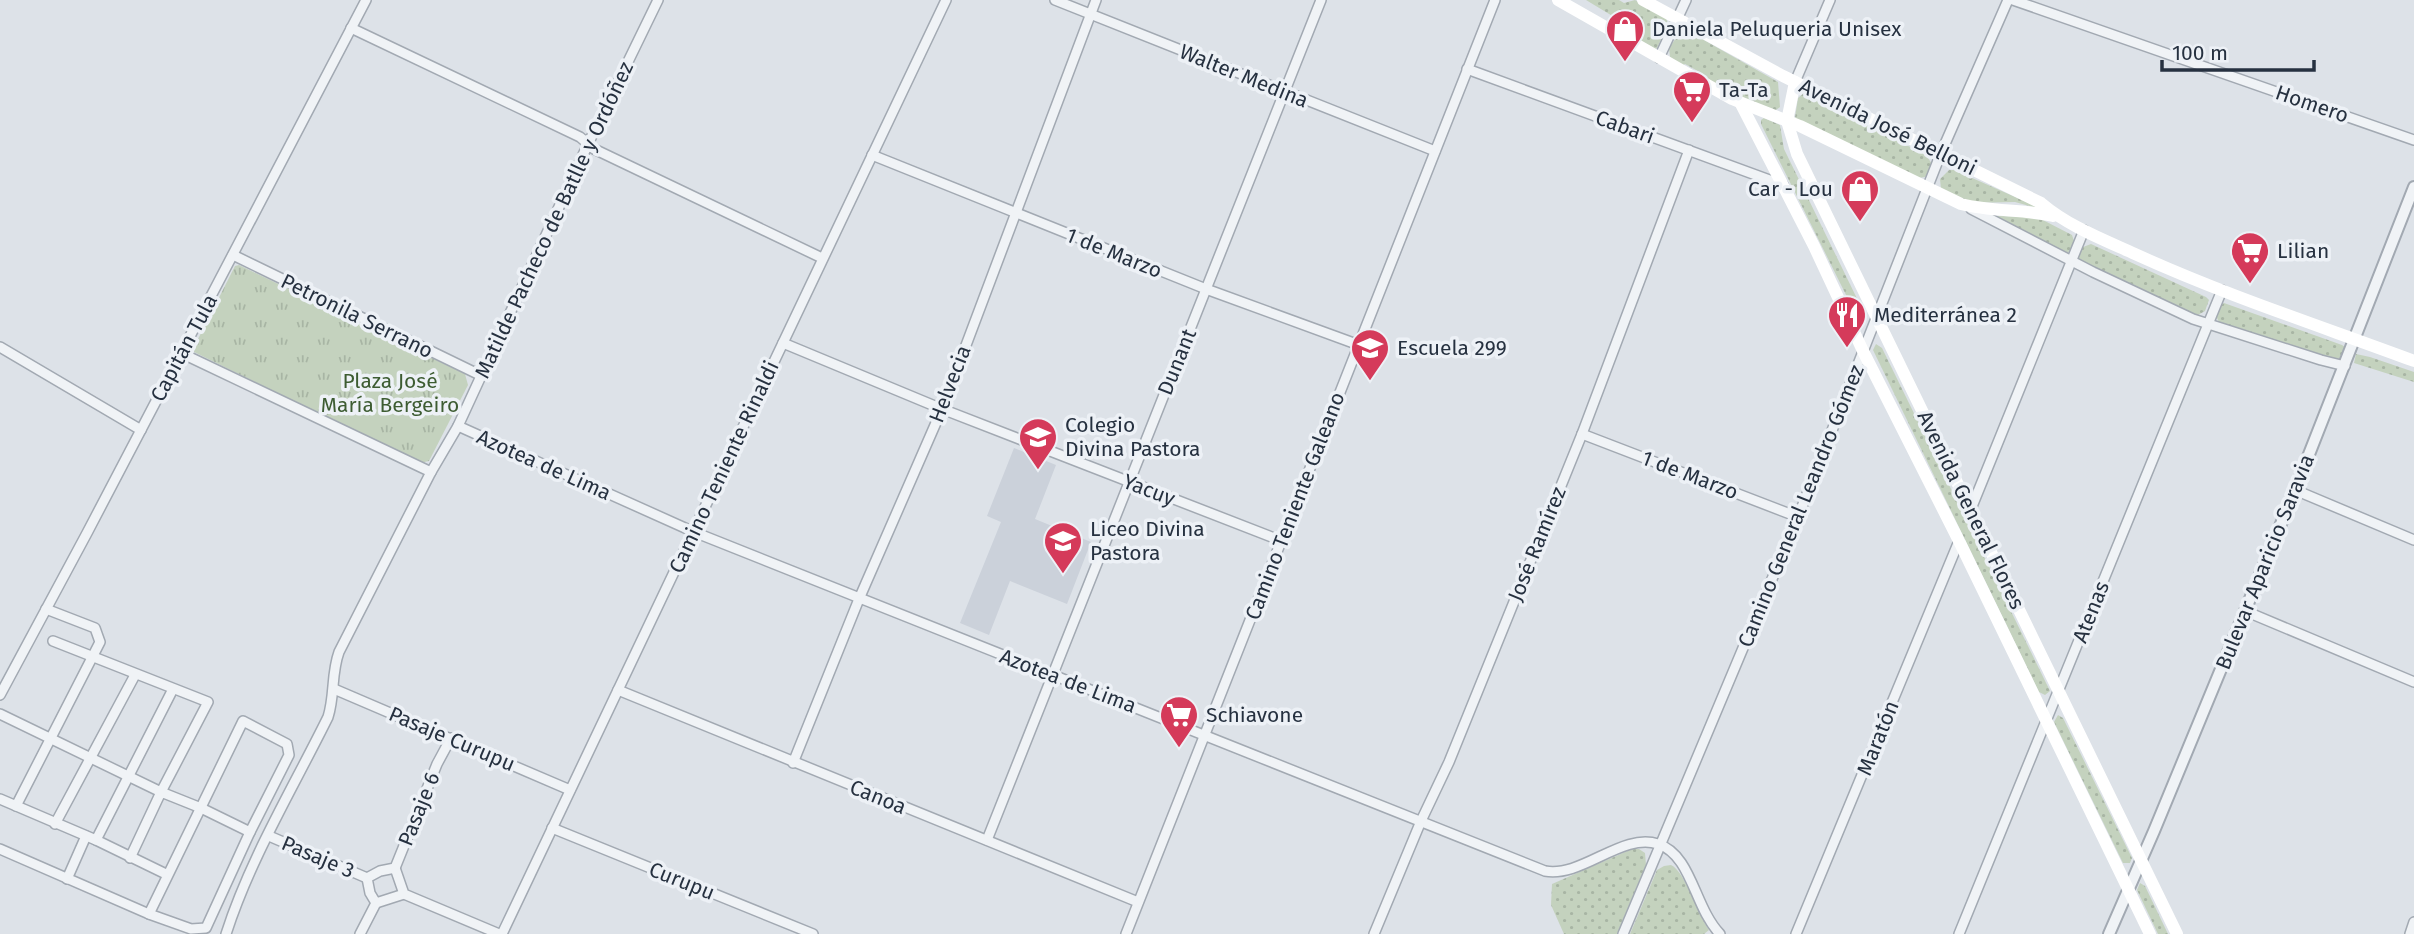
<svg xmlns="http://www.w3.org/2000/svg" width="2414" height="934" font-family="'Fira Sans',sans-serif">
	<defs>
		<pattern id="grass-dots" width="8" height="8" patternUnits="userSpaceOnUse" patternTransform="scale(1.75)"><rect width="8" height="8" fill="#c4d2be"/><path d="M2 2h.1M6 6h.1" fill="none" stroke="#a8b5a4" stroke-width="1.8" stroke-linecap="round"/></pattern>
		<pattern id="park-tufts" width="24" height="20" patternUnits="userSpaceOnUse" patternTransform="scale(1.75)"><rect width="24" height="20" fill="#c4d2be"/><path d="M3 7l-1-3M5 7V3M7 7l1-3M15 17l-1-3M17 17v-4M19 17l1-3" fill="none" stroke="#a8b5a4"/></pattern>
	</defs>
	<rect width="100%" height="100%" fill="#dde2e8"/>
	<path fill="#cbd1da" d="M1014,448L1056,465L1035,519L1091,542L1067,604L1010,581L989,635L960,623L1001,522L987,516Z"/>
	<g fill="url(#grass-dots)">
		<path d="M1586,0H1619L1624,3L1635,0L1666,18L1668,24L1657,48L1655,49L1610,23L1619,20Z"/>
		<path d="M1681,31H1688L1778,82L1780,107L1776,110H1769L1710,82L1707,76L1685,64L1682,66L1670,57L1669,48Z"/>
		<path d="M1804,93L1926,155L1932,164L1930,172L1925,177L1918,178L1797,120L1795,117L1798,98Z"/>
		<path d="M1764,118L1780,125L1784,149L1866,317L1865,321L1858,319L1761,124V120Z"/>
		<path d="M1949,170H1954L2047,211L2015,202L1967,203L1941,189L1940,179Z"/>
		<path d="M1997,216L2037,217L2072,235L2075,244L2066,255L1995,217Z"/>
		<path d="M2091,244L2206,297L2209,300L2205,311L2198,315L2192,314L2085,263L2079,259L2078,255L2083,247Z"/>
		<path d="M2224,303L2342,345L2345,347L2339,359H2332L2220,324L2216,316L2219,307Z"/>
		<path d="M1876,344L1882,348L2050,691L2045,695L2039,692L1873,350Z"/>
		<path d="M2356,354L2370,357L2414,372V382L2354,363Z"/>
		<path d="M2058,715L2063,718L2132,858L2130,863H2123L2054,722Z"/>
		<path d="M1632,849H1639L1645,853L1646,865L1617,934H1564L1551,905L1552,884Z"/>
		<path d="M1671,865C1685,871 1698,915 1709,930L1704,934H1630L1657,870L1664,866Z"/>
		<path d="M2140,883L2145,886L2168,934H2158L2137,890Z"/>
	</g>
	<path fill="url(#park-tufts)" d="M239,265L465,374L468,385L429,461L420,463L194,352L193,349L235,266Z"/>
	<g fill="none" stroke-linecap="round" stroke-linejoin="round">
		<defs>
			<g id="minor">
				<path d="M1055,0L1435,151"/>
				<path d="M2013,0L2414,140"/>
				<path d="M351,28L580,137L594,149L822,258"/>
				<path d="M1659,58L1686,0"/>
				<path d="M1467,69L1783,185"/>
				<path d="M1795,82L1830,0"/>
				<path d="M872,155L1206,289L1359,345"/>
				<path d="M1971,209L2093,272L2193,319L2321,360L2345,366"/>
				<path d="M233,255L482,376"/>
				<path d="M783,343L942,409L1282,541"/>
				<path d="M0,347L141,430"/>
				<path d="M181,353L431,472"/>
				<path d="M458,426L694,532L1545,871C1582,878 1622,832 1658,844C1692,855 1694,907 1720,934"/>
				<path d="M1582,434L1798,517"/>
				<path d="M2295,490L2414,540"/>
				<path d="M1971,509L2084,230"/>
				<path d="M2245,611L2414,682"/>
				<path d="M334,689L570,790"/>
				<path d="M618,690L1138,902"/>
				<path d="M0,695L87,533L366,0"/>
				<path d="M0,714L161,792L208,702L53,641"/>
				<path d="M793,763L859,599L942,409L1096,0"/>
				<path d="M0,799L96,840L168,875L243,721L287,744L289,755L250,832L206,928L191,929L149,914L168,875"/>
				<path d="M16,806L100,642L95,628L46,609"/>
				<path d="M55,824L135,675"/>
				<path d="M552,828L813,934"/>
				<path d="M269,836L367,878"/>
				<path d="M96,840L173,689"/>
				<path d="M987,840L1321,0"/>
				<path d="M0,849L149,914"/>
				<path d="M130,858L161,792L201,808L250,832"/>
				<path d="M395,868L404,894L499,934"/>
				<path d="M67,879L86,836"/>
				<path d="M376,903L404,894"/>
				<path d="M226,934C250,859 293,788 328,717C335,695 331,674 339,652L431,472L458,426L588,144L658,0"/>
				<path d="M360,934L376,903L370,893L367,878L380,871L395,868L437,764L451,738"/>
				<path d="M502,934L946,0"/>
				<path d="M1126,934L1495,0"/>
				<path d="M1374,934L1421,821L1449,762L1582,434L1689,150"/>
				<path d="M1623,934L1798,517L1941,153L2008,0"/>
				<path d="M1796,934L1959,541"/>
				<path d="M1959,934L2222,290"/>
				<path d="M2410,934L2414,922"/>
			</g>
			<path id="tertiary" d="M2109,934L2154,831L2295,490L2414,187"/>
		</defs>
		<use href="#minor" stroke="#a2a9b2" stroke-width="12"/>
		<use href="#tertiary" stroke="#a2a9b2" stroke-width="14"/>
		<use href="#minor" stroke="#f0f3f6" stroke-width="9"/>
		<use href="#tertiary" stroke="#f0f3f6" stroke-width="10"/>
		<g stroke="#fff" stroke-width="12">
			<path d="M1558,0L1732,99L1800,126L1961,204C1991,212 2023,209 2053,216"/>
			<path d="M1643,0L1783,76L2041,203C2068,226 2102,239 2135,254C2225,295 2320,326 2414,361"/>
			<path d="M1795,82L1787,121L1797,154L2177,934"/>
			<path d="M1741,104L1814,246L1863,351L1959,541L2150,934"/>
		</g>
	</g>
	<defs>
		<symbol id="shop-pin" viewBox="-11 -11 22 30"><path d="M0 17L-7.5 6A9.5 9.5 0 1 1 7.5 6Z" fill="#d53a5a" stroke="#edf1f6"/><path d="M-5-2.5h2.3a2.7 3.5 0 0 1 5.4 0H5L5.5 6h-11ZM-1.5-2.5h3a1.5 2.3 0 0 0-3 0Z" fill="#fff"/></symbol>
		<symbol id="supermarket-pin" viewBox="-11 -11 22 30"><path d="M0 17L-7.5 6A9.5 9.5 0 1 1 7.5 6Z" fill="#d53a5a" stroke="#edf1f6"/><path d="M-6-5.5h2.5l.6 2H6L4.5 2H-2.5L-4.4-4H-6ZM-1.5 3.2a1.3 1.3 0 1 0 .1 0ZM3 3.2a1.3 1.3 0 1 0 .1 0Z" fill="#fff"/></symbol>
		<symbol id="restaurant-pin" viewBox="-11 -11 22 30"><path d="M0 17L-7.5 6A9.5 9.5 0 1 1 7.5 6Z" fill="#d53a5a" stroke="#edf1f6"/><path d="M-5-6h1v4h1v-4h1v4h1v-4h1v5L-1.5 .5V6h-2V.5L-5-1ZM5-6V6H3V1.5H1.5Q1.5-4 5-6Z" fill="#fff"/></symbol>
		<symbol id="school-pin" viewBox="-11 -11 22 30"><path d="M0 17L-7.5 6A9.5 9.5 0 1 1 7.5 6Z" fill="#d53a5a" stroke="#edf1f6"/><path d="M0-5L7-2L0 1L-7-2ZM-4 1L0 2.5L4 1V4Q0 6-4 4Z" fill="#fff"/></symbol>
	</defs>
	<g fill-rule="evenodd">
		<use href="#shop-pin" x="1603" y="7" width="44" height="60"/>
		<use href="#supermarket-pin" x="1670" y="68" width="44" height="60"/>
		<use href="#shop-pin" x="1838" y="167" width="44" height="60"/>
		<use href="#supermarket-pin" x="2228" y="229" width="44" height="60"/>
		<use href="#restaurant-pin" x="1825" y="293" width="44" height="60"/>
		<use href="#school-pin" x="1348" y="326" width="44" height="60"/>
		<use href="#school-pin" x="1016" y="415" width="44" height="60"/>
		<use href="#school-pin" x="1041" y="519" width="44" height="60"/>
		<use href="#supermarket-pin" x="1157" y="693" width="44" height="60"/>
	</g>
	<g text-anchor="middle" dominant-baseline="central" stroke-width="7" stroke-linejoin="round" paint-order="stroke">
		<g font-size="21" fill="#263140" stroke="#edf1f6" text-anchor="start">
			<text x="1652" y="29">Daniela Peluqueria Unisex</text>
			<text x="1719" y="90">Ta-Ta</text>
			<text x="1833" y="189" text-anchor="end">Car - Lou</text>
			<text x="2277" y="251">Lilian</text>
			<text x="1874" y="315">Mediterránea 2</text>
			<text x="1397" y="348">Escuela 299</text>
			<text x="1065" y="425">Colegio<tspan x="1065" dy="24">Divina Pastora</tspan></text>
			<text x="1090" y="529">Liceo Divina<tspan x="1090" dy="24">Pastora</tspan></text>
			<text x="1206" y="715">Schiavone</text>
		</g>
		<g font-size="21" fill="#263140" stroke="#edf1f6">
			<text transform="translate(1244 76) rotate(22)">Walter Medina</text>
			<text transform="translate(2312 104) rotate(19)">Homero</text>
			<text transform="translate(1625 127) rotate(20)">Cabari</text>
			<text transform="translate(1888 127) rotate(26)">Avenida José Belloni</text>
			<text transform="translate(554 220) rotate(-65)">Matilde Pacheco de Batlle y Ordóñez</text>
			<text transform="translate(1114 253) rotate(22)">1 de Marzo</text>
			<text transform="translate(357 316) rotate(26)">Petronila Serrano</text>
			<text transform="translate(184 348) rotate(-62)">Capitán Tula</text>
			<text transform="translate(1177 362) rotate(-68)">Dunant</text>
			<text transform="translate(950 384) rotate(-69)">Helvecia</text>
			<text transform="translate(544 465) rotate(24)">Azotea de Lima</text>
			<text transform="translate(724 467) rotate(-65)">Camino Teniente Rinaldi</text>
			<text transform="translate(1690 475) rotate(21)">1 de Marzo</text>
			<text transform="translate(1149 490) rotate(21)">Yacuy</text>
			<text transform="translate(1295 506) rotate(-69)">Camino Teniente Galeano</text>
			<text transform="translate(1801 506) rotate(-68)">Camino General Leandro Gómez</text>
			<text transform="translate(1971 510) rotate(64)">Avenida General Flores</text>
			<text transform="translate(1537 544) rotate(-68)">José Ramírez</text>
			<text transform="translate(2265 562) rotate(-68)">Bulevar Aparicio Saravia</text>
			<text transform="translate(2091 612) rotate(-68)">Atenas</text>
			<text transform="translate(1068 681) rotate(21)">Azotea de Lima</text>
			<text transform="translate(1878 738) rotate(-68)">Maratón</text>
			<text transform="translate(452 739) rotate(23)">Pasaje Curupu</text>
			<text transform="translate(878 797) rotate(22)">Canoa</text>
			<text transform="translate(419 809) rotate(-68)">Pasaje 6</text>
			<text transform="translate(318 857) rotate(23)">Pasaje 3</text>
			<text transform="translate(682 881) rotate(22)">Curupu</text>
		</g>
		<g font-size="21" fill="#3d5c32" stroke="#edf1f6">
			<text x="390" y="381">Plaza José<tspan x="390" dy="24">María Bergeiro</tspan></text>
		</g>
	</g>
	<path d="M2162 60v10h152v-10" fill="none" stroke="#263140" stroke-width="3.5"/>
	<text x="2172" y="60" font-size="21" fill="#263140" stroke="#edf1f6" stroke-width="5" paint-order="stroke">100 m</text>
</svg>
